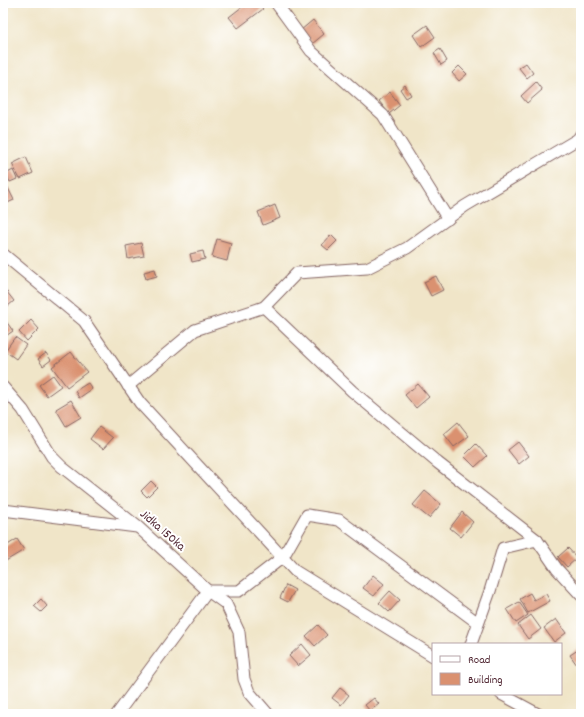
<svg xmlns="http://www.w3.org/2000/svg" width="584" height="717" font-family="Dekko,sans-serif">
	<rect width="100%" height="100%" fill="#fff"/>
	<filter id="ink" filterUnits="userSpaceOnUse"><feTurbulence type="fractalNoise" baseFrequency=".025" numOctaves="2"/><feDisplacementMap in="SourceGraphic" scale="8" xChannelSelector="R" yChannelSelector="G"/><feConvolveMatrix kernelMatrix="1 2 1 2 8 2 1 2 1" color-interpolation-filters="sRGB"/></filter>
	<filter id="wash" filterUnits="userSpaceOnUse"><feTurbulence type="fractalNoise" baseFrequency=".012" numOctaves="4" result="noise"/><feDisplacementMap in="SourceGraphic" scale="16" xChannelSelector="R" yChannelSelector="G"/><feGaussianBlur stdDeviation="0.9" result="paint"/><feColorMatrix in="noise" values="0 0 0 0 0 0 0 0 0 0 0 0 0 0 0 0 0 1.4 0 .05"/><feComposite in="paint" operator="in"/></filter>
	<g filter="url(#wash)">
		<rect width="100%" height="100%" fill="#f0e5c8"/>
		<g id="blocks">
			<g fill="#da9170">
				<path d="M247,3H258L263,9L238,28L229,17Z"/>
				<path d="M313,20L324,34L312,44L301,30Z"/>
				<path d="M427,25L435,37L421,47L413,35Z"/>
				<path d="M440,49L447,61L441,65L434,53Z"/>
				<path d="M526,63L533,73L527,78L519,68Z"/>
				<path d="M459,66L467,74L459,81L452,73Z"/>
				<path d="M536,82L542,90L527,103L521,96Z"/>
				<path d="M405,85L411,95L406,98L400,89Z"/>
				<path d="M390,92L400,105L389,114L379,101Z"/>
				<path d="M26,157L33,173L20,179L12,164Z"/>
				<path d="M13,170L17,179L10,182L6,174Z"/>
				<path d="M3,178L14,200L3,205Z"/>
				<path d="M275,205L280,218L263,225L258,212Z"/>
				<path d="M331,235L337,241L328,250L322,245Z"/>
				<path d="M217,239L231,243L227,261L212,257Z"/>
				<path d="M141,243L144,256L128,259L126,246Z"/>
				<path d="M203,251L205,259L192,262L190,254Z"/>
				<path d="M155,269L157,276L146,279L144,272Z"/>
				<path d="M436,276L443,290L431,296L424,282Z"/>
				<path d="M3,287L14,301L3,310Z"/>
				<path d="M3,317L13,331L3,338Z"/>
				<path d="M31,320L39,329L27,341L19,332Z"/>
				<path d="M15,337L26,345L16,359L5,351Z"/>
				<path d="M71,352L87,372L67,387L52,367Z"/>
				<path d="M46,353L51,360L43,366L38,359Z"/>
				<path d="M53,375L61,386L47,396L39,385Z"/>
				<path d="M88,383L92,389L79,398L75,391Z"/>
				<path d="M418,384L429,397L416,408L405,395Z"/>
				<path d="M71,400L81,417L66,426L56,409Z"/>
				<path d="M458,422L469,436L454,447L444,434Z"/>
				<path d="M99,427L113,438L103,449L90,439Z"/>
				<path d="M518,442L529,456L519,464L508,450Z"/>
				<path d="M476,444L487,456L475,467L464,456Z"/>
				<path d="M151,481L157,487L147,497L141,491Z"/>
				<path d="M425,491L441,504L429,518L413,505Z"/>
				<path d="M462,512L473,522L461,537L450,528Z"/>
				<path d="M17,539L24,550L4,562L3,548Z"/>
				<path d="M568,548L577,558L567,567L558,557Z"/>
				<path d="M373,575L384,584L374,596L363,588Z"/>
				<path d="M286,585L295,590L288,602L280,598Z"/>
				<path d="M390,591L400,600L389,612L379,603Z"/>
				<path d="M530,593L534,600L546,594L550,601L528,613L520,599Z"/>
				<path d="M41,599L47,606L41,612L34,606Z"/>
				<path d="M519,602L528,615L516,623L507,609Z"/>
				<path d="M531,615L541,629L528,639L518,625Z"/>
				<path d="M556,619L566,633L554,642L544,628Z"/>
				<path d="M318,625L327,635L315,646L306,636Z"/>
				<path d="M302,644L311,655L298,666L289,656Z"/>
				<path d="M581,648V667L579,668L570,655Z"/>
				<path d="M340,688L349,695L341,705L332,698Z"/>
				<path d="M374,698L379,704L370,711L365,705Z"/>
			</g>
		</g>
	</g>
	<g filter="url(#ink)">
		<use href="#blocks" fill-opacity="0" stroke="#846462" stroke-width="1"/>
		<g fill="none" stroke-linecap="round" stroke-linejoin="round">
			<defs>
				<g id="minor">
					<path d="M276,3L311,51L383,115L448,219"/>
					<path d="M3,254L84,321L140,403L295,571L433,656"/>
					<path d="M264,307L352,391L438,463L537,540"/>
					<path d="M128,386L195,330L264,307L297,273L367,268L407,248L465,206L578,139L581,134"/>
					<path d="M3,387L23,410L52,457L62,467L138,527L208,591L226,604L239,632L244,679L249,692L268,714"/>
					<path d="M3,510L137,527"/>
					<path d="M471,644L490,591L503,548L537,540L557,569L581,595"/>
					<path d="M501,694L538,714"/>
					<path d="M117,714L208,591H239L283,557L307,515L339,520L478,623"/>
				</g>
			</defs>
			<use href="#minor" stroke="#846462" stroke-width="13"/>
			<use href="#minor" stroke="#fff" stroke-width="11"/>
		</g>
	</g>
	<g text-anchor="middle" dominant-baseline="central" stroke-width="4" stroke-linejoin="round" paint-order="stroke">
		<g font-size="13" fill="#4a1f2b" stroke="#fff">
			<text transform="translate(162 531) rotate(41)">Jidka 150ka</text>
		</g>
	</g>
	<rect width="584" height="717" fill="none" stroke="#fff" stroke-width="16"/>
	<rect x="432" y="643" width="130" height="52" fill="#ffffff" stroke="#b7a5aa"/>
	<rect x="440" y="656" width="20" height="6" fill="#ffffff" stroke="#b7a5aa"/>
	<text x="468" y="663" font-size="12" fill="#4a1f2b">Road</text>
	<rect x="440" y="673" width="20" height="12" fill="#da9170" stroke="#b7a5aa"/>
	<text x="468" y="683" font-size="12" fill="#4a1f2b">Building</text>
</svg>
